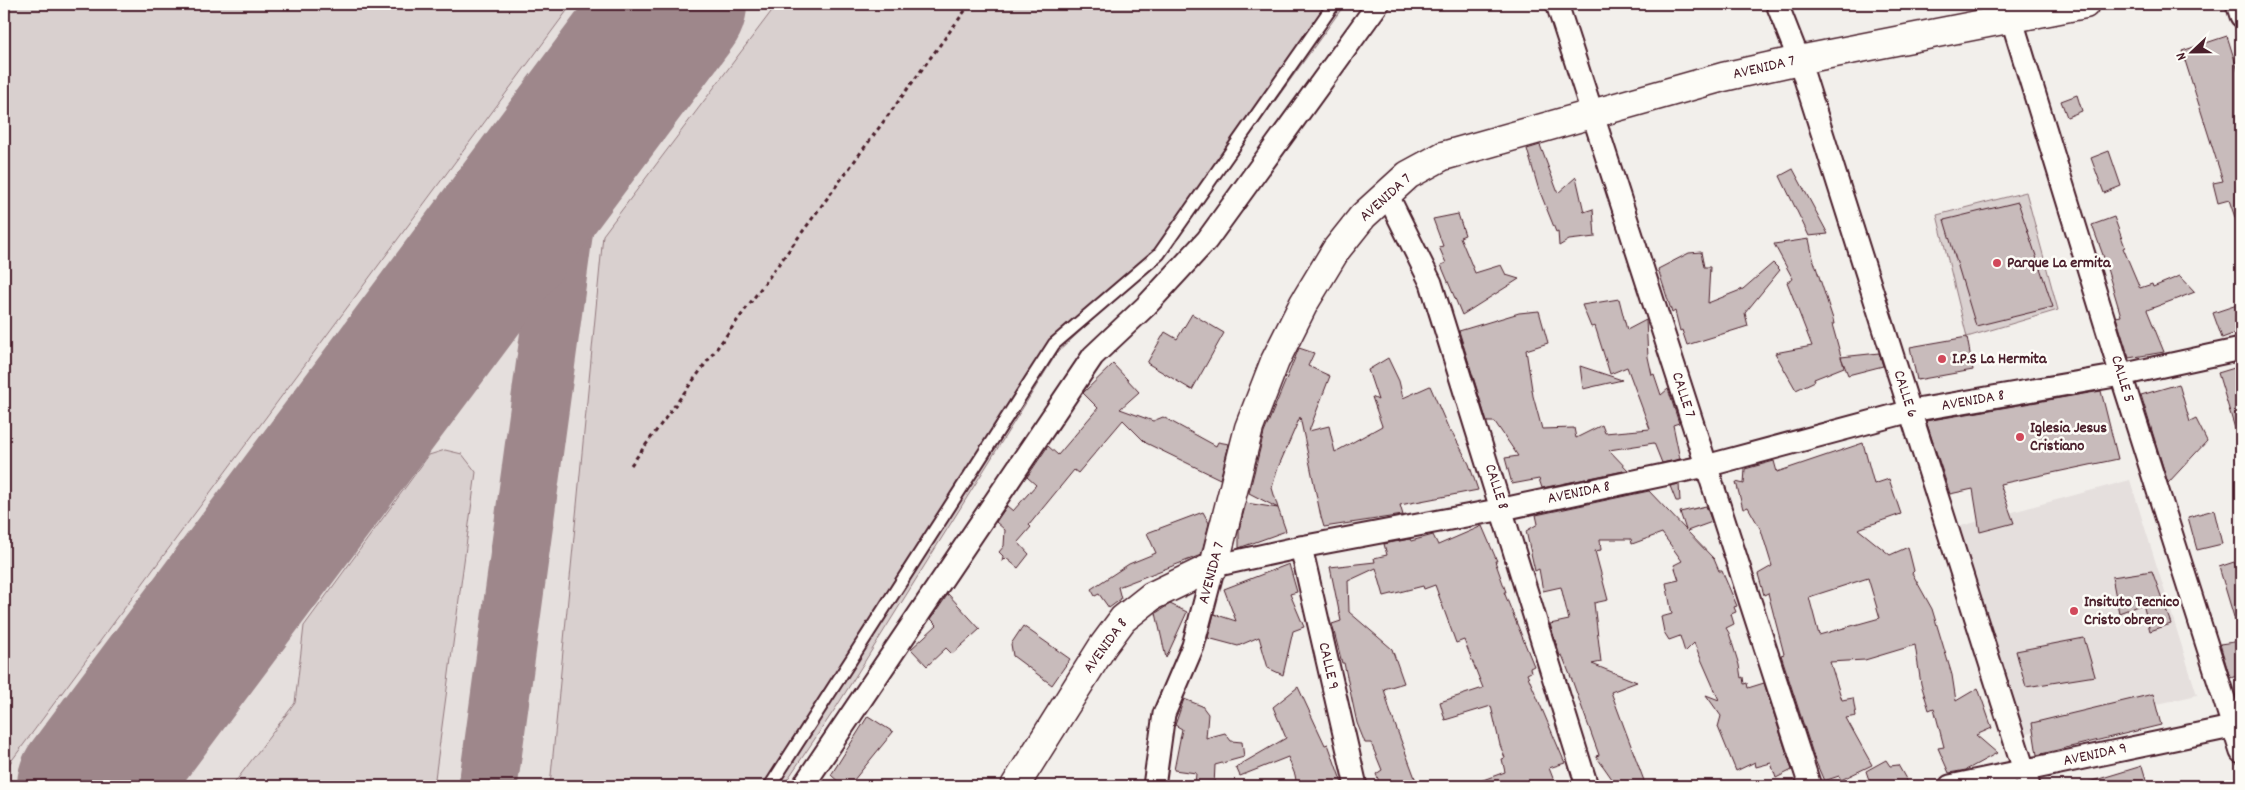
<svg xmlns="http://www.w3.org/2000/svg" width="2245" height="790" font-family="Dekko,sans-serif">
	<rect width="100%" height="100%" fill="#f2efeb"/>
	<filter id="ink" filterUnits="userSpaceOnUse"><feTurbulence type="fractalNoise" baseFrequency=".02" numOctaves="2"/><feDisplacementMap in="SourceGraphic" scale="10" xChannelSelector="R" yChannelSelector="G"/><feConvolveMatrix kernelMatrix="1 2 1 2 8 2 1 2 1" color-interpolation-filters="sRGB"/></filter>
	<g filter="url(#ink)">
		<g fill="#e5dfdd">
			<path d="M4,4H1345L1169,248L1057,353L837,706L783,786H4Z"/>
			<path d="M2130,480L2197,695L2014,737L1954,528Z"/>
		</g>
		<g fill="#d9d0cf" stroke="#92787d">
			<path d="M4,4H572L4,771Z"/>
			<path d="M777,4H1345L1169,248L1057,353L837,706L783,786H550L603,235Z"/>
			<path d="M2026,192L2058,310L1967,337L1937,215Z"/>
			<path d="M445,450L462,454L476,472L434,786H232L295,703L304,626L429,455Z"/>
		</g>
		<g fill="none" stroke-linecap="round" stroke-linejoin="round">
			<path stroke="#9e878b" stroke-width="59" d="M488,786L577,133"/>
			<path stroke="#9e878b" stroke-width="146" d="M90,786L674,4"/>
		</g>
		<g fill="#c8bbbb" stroke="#4a1f2b" fill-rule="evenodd">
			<path d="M2227,36L2241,80V154L2237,155L2241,172V225L2238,226L2229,200L2218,203L2213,183L2223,181L2182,51Z"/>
			<path d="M2077,95L2082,111L2067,117L2061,101Z"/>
			<path d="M1540,145L1558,193L1576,177L1584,212L1593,209L1595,237L1569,240L1559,246L1558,231L1556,232L1538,187L1527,149Z"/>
			<path d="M2109,151L2121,186L2104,193L2091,158Z"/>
			<path d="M1793,169L1828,234L1809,236L1780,176Z"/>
			<path d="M2018,202L2053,307L1976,326L1944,220Z"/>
			<path d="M1458,214L1465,235L1460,237L1475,273L1501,265L1506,275L1519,279L1462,315L1441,265L1446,263L1439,247L1443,246L1433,219Z"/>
			<path d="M2114,217L2125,247L2123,248L2140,288L2152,284L2153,287L2180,276L2195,292L2147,310L2164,352L2129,358L2116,317L2121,316L2103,255L2092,225Z"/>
			<path d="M1809,239L1813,258L1833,319L1834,324H1832L1844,367L1814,379L1815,381L1796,390L1775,353L1812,346L1787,282L1793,279L1774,244Z"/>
			<path d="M1701,252L1704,267H1710L1708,303L1743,289L1773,263L1780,270L1745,313L1748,326L1687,345L1682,330L1680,331L1675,311L1672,313L1658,269L1689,253Z"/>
			<path d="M1619,299L1627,330L1646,320L1648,357L1652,375L1654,374L1661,395L1668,389L1679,423L1673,425L1680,459L1662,463L1654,443L1609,450L1628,470L1542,488L1539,479L1512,484L1505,458L1518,456L1495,422H1487L1459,331L1519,313L1539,311L1548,343L1526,350L1533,396L1542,429L1574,428L1576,438L1602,425L1605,433L1650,429L1627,367L1610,374L1595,326L1591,327L1582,305Z"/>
			<path d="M2237,305L2241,318V331L2222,338L2213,313Z"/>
			<path d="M1192,314L1224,333L1192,390L1147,363L1165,332L1177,339Z"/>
			<path d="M1967,337L1973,370L1917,380L1910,347Z"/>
			<path d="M1299,348L1314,353L1308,366L1330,376L1309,431L1329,426L1335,452L1382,426L1372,397L1378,400L1368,370L1388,358L1399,381L1403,398L1430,386L1450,432H1452L1469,464L1478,490L1400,505L1403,515L1324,527L1321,517L1300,417L1277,470L1272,488L1278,508L1249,493L1264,433Z"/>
			<path d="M1879,353L1883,366L1848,375L1841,357Z"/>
			<path d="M1113,364L1139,392L1120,409L1153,421L1163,417L1216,446L1218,442L1229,444L1220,479L1146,443L1123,420L1078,473L1074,470L1029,525L1031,527L1018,542L1029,554L1018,568L1006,558L1002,562L1003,556L999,552L1004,546L1005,530L996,522L1007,506L1013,511L1036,485L1027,477L1048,446L1058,455L1098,408L1083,393Z"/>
			<path d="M1580,366L1622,380L1583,389Z"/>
			<path d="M2241,366V435H2237L2218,373Z"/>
			<path d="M2179,384L2190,422L2196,419L2207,441L2168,483L2141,395Z"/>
			<path d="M2101,391L2118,459L2000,484L2014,523L1980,532L1973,489L1950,494L1926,421Z"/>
			<path d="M1863,443L1874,484L1889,479L1901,514L1858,529L1890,555L1908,547L1914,571L1912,573L1932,609L1952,675L1956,701L1978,688L1992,728L1976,735L1997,753L1966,770L1949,773L1938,748L1944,747L1934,708L1929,710L1921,684L1915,645L1865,660L1830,662L1842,700L1853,698L1856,716L1846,718L1872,765L1841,780L1839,776L1824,781L1815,760L1781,655L1784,654L1768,593L1764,595L1758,574L1772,566L1761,530L1748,507L1743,509L1736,482L1744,484L1745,469L1774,461L1777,472ZM1868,578L1880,618L1819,635L1809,597Z"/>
			<path d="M1679,484L1680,501H1676L1670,486Z"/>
			<path d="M1649,491L1686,530L1680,512L1706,506L1712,522L1687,531L1714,559L1719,571H1722L1737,606L1734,607L1736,612L1731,614L1734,624L1726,628L1729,633L1739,665L1741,678L1743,677L1744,684L1747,683L1748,688L1764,683L1792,770L1776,778L1771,763L1756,767L1755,762L1736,771L1718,727L1721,716L1706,695L1719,700L1694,643L1685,652L1680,636L1669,640L1664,632L1661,617L1672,614L1666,583L1679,580L1674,565L1682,561L1662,533L1632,544L1631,539H1600L1601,550L1595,551L1608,600L1594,603L1601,662L1592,664L1637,682L1611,692L1646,786H1617L1596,756L1599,755L1572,680L1562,655L1560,656L1550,624L1569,620L1561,587L1543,591L1539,569L1535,571L1526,531L1538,524L1536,515Z"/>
			<path d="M1246,503L1278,508L1286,531L1239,548V530Z"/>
			<path d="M2214,510L2222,544L2197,550L2188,517Z"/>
			<path d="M1203,512L1209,523L1201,555L1118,587L1121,599L1109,608L1099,594L1095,596L1091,589L1129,564L1156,553L1147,533Z"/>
			<path d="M1482,526L1497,561H1495L1506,592H1504L1534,666L1530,668L1531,672L1527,674L1565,763L1549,768L1556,786H1473L1472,784L1505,772L1502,759L1505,758L1500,745L1491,706L1445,720L1440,702L1483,688L1464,640L1456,643L1435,585L1424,589L1423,586L1384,596L1376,568L1348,581L1349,612L1392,649L1404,683L1384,689L1390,711L1418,786H1381L1376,774L1382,770L1371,743H1365L1357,723L1344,663H1342L1332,624L1341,621L1330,567L1375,562L1374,558L1387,555L1384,544L1410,539L1411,541L1433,535L1438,545Z"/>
			<path d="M2234,562L2241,575V626L2237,627L2219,567Z"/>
			<path d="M1289,564L1297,592L1290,594L1304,627L1293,631L1283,675L1268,668L1259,637L1238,646L1208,638L1214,614L1236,621L1224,589Z"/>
			<path d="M2152,571L2171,624L2150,631L2143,604L2119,613L2112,577Z"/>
			<path d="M948,594L980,629L952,654L946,648L927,666L911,649L937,625L931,619Z"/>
			<path d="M1170,604L1187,612L1166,658L1156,613Z"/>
			<path d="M1023,626L1070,659L1052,685L1013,656L1011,644Z"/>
			<path d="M2084,638L2095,676L2026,687L2016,651Z"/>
			<path d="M2241,641V675L2230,678L2220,644Z"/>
			<path d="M1298,687L1325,745L1328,744L1343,786H1297L1295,775L1288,757L1240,776L1236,767L1286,738L1273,707Z"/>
			<path d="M2153,694L2161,725L2037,755L2032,723Z"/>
			<path d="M1184,699L1202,706L1208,714L1206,738L1225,733L1231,741L1242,742L1244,757L1215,765L1214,786H1195L1196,773L1174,770L1182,729L1175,725Z"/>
			<path d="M868,716L893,732L849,786H843L831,775Z"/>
			<path d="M1886,760L1890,766L1898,765L1910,786H1871L1866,771Z"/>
			<path d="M2142,766L2148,786H2090L2089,782Z"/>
		</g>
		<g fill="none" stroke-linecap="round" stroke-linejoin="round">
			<defs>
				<path id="service" d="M770,786L1054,344L1159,254L1334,4"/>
				<g id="minor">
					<path d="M1557,4L1810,786"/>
					<path d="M1777,4L1799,60L2029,786"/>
					<path d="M2007,4L2121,375L2241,752"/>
					<path d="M2237,4L2241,16"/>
					<path d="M1387,194L1431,283L1587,786"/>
					<path d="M1301,547L1356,786"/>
					<path d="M803,786L1093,356L1146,306L1207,240L1378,4"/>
					<path d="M1154,786L1164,714L1193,646L1214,566L1301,547L1503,509L1706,466L1911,411L2121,375L2241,349"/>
					<path d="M1950,786L2241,725"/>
				</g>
				<path id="tertiary" d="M1015,786L1103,646L1123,619L1152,596L1214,566L1249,428L1275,361L1304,303L1336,250L1363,216L1408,175L1443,156L1723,77L1799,60L2085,4"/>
			</defs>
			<use href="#service" stroke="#4a1f2b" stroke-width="15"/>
			<use href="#minor" stroke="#4a1f2b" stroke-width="25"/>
			<use href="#tertiary" stroke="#4a1f2b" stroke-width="31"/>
			<path stroke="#4a1f2b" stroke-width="3" stroke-dasharray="4 4" stroke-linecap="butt" d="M631,465L970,4"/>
			<use href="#service" stroke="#fdfcf7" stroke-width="11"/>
			<use href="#minor" stroke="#fdfcf7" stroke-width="21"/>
			<use href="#tertiary" stroke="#fdfcf7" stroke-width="28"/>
		</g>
	</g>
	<g fill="#d1495b" stroke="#fdfcf7" stroke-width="2">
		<circle cx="1997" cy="263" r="5"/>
		<circle cx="1942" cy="359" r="5"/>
		<circle cx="2020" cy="437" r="5"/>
		<circle cx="2074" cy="611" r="5"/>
	</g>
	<g text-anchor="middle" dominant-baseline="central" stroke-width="5" stroke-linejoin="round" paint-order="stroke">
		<g font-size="16" fill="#4a1f2b" stroke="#fdfcf7">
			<text transform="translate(1764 68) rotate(-13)">AVENIDA 7</text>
			<text transform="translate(1386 198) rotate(-42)">AVENIDA 7</text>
			<text transform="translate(2122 379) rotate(73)">CALLE 5</text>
			<text transform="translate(1905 394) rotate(72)">CALLE 6</text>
			<text transform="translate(1683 395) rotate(72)">CALLE 7</text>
			<text transform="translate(1973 401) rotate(-10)">AVENIDA 8</text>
			<text transform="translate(1496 487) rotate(72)">CALLE 8</text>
			<text transform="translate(1579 493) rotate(-12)">AVENIDA 8</text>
			<text transform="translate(1212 573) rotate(-75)">AVENIDA 7</text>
			<text transform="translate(1106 646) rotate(-54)">AVENIDA 8</text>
			<text transform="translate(1328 666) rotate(77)">CALLE 9</text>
			<text transform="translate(2095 755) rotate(-12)">AVENIDA 9</text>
		</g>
		<g font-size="16" font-weight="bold" fill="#4a1f2b" stroke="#fdfcf7" text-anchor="start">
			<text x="2007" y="263">Parque La ermita</text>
			<text x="1952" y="359">I.P.S La Hermita</text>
			<text x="2030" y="428">Iglesia Jesus<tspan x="2030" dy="18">Cristiano</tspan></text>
			<text x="2084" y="602">Insituto Tecnico<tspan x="2084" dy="18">Cristo obrero</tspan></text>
		</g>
	</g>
	<rect width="2245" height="790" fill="none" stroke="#fdfcf7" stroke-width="20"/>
	<rect x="10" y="10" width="2225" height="770" fill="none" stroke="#4a1f2b" stroke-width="2" filter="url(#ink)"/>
	<g transform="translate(2192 52) rotate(248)" stroke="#fdfcf7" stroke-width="4" paint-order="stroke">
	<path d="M0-4L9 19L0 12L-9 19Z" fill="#4a1f2b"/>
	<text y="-8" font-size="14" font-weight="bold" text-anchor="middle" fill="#4a1f2b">N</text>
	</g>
</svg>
